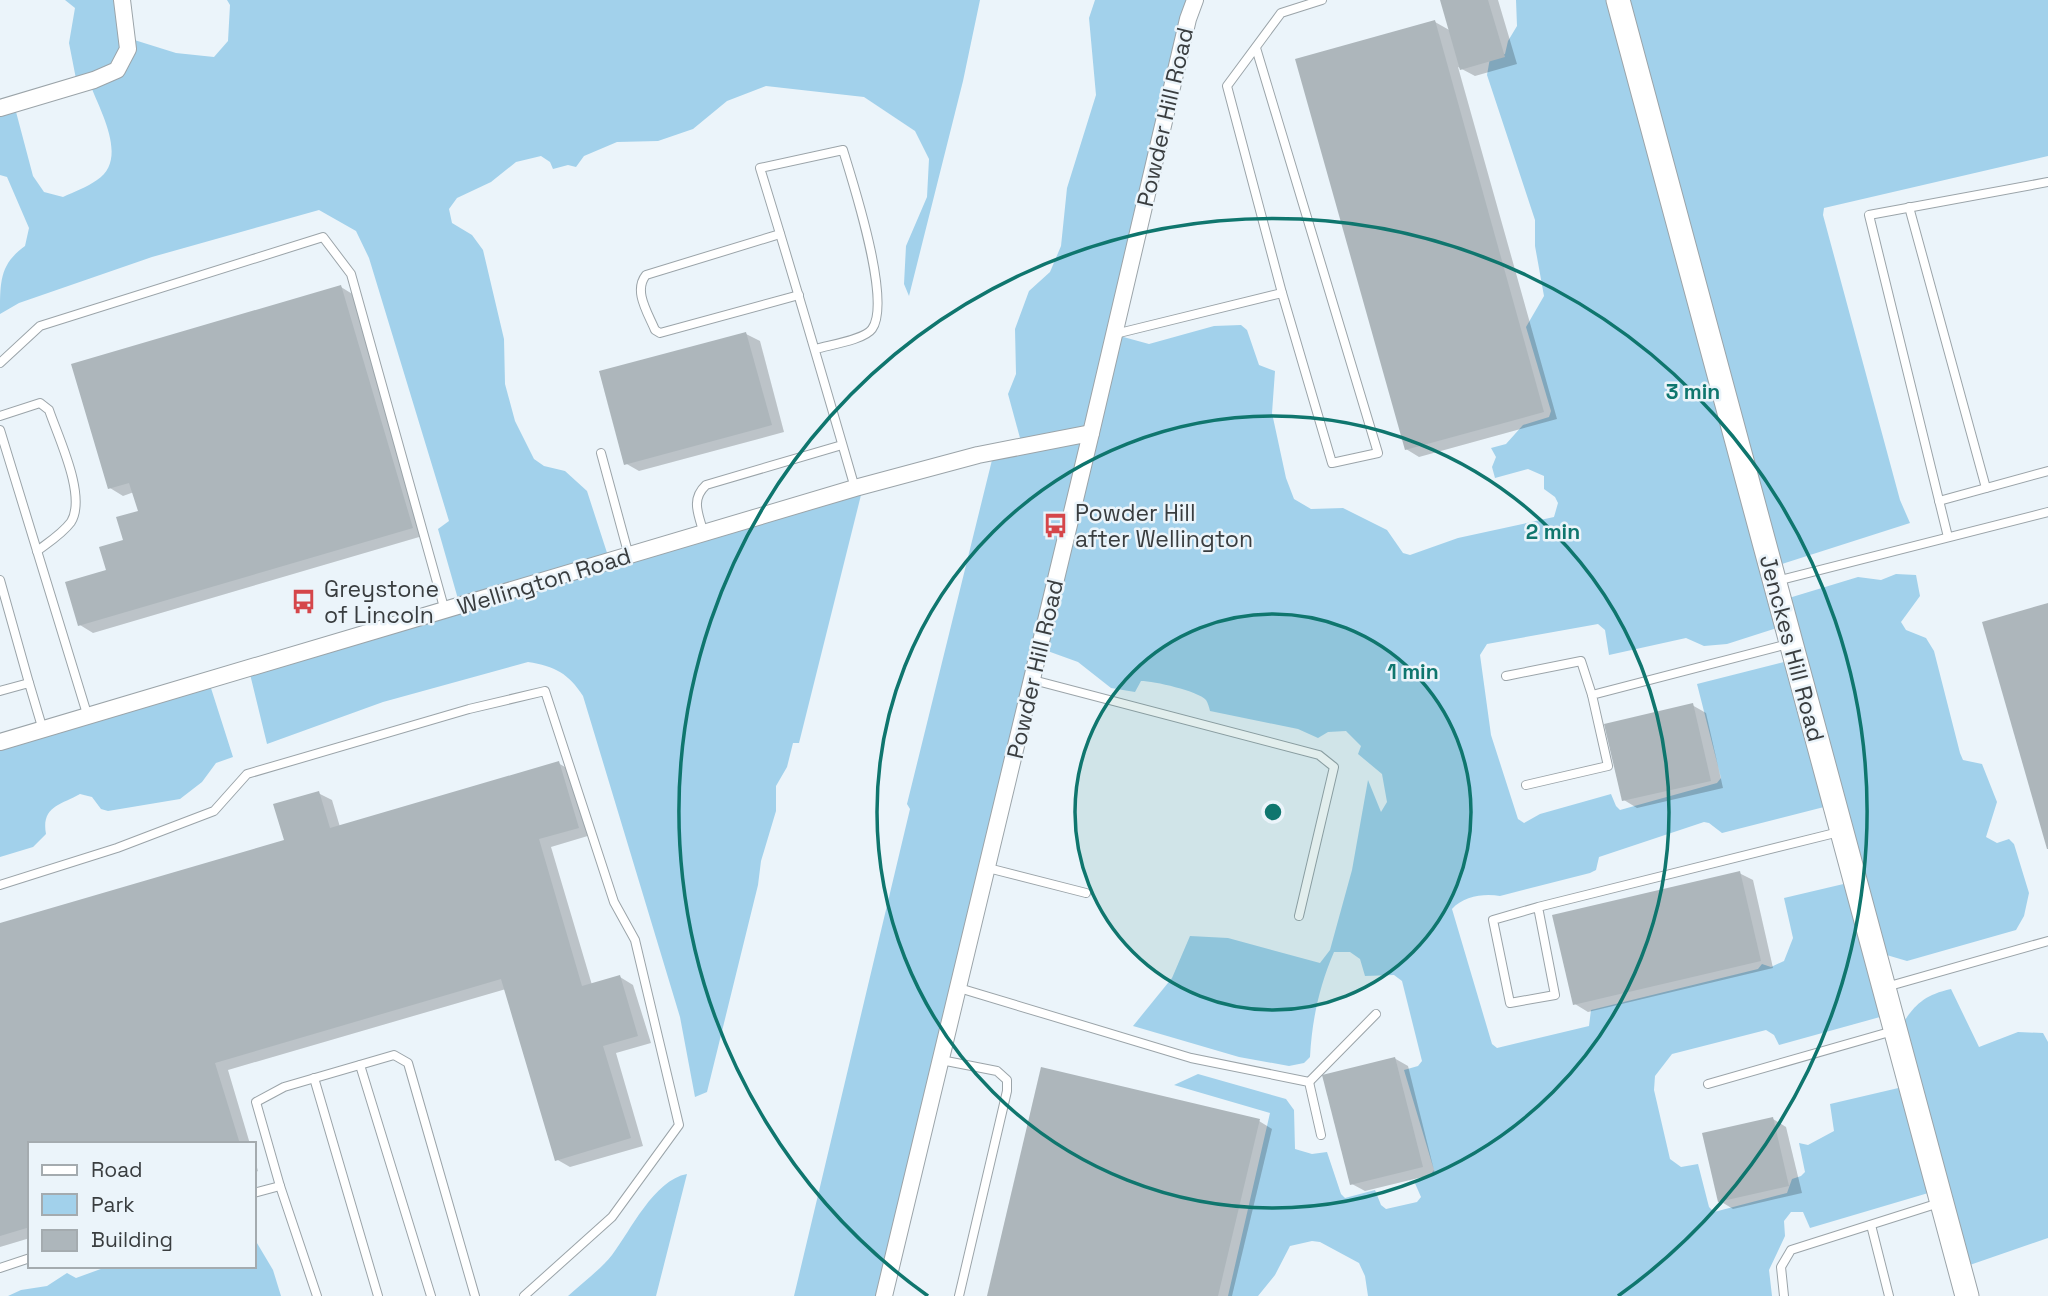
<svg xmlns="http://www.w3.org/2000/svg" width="2048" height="1296" font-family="'Space Grotesk',sans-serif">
	<rect width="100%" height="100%" fill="#ebf4fa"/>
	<g fill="#a2d1eb" fill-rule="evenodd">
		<path d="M65,0H122L128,38L176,53L214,57L228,41L230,5L227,0H980L963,81L909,296L904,284L906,246L927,197L929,159L915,131L864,97L766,86L727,101L693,129L658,141L617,142L584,156L576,167L568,165L553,169L550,162L541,156L516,162L491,182L457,198L449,209L452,223L472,235L483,250L504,339L505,384L515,421L534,459L544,466L565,471L587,491L610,562L862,491L799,743H793L787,767L776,786V811L761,861L758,885L707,1092L695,1097L680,1017L583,696C569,674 555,666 528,662L383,702L267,744L250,674L460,606L438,529L449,521L369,258L356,231L319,210L152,257L19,303L0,314C0,281 0,264 25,246L29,228L7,177L0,175V109L15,108L33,176L44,192L63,197C74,192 87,187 97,180C129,159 100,111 90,84H77L69,43L75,8Z"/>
		<path d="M1095,0H1197L1116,335L1149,344L1214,326L1241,325L1247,330L1259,365L1275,371L1272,413L1286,478L1294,499L1311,509L1343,508L1387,530L1403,553L1410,555L1458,538L1554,517L1558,503L1555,497L1544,489V476L1528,469L1495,478L1492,467L1496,457L1491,448L1506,444L1523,425L1549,417L1551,411L1526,327L1544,296L1535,246V220L1487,75L1490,58L1505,54L1508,41L1517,26L1516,0H2048V156L1824,208L1823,215L1900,500L1910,523L1769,568L1779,601L1858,577L1881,580L1896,574L1916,575L1920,596L1901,622L1906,630L1926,638L1934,651L1960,753L1963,760L1982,764L1997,802L1986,837L1997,843L2009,839L2014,844L2029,893L2024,916L2016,930L1907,961L1873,951L1880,1017L1779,1045L1774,1035L1766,1030L1672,1054L1655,1076L1654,1090L1670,1159L1681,1167L1698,1164L1709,1207L1714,1212L1787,1193L1792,1179L1801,1176L1805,1172L1799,1143L1808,1145L1834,1131L1830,1104L1907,1086L1895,1035C1912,1009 1919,996 1951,989L1979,1047L2018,1032L2043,1033L2048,1042V1238L1964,1267L1935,1191L1810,1228L1803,1212H1791L1784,1221L1785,1236L1769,1270L1772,1296H1368L1365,1276L1359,1263L1320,1242L1312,1241L1290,1246L1275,1275L1258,1296H1228L1270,1113L1174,1085L1198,1074L1286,1099L1294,1110L1295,1149L1312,1154L1327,1152L1341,1194L1345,1198L1375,1190L1381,1205L1386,1209L1417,1202L1421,1197L1414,1181L1430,1175L1434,1170L1404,1070L1418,1066L1422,1061L1402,981L1394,975L1365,976L1360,959L1350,952H1334C1319,987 1312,1020 1310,1057L1304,1063L1289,1066L1239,1057L1133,1026L1172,978L1190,936L1228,938L1320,963L1330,950L1352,870L1368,780L1381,812L1387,802L1382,774L1358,754L1361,746L1346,731L1328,732L1318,738L1298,729L1210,711C1209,707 1208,703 1206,700C1198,691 1154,681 1141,681L1135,692L1111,688L1078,662L1042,649L884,1296H794L910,809L907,804L993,456L998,446L1020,438L1008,394L1016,374L1015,329L1029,291L1050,272L1061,246L1067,188L1096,95L1089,18ZM1598,624L1605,630L1609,655L1686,638L1704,646L1727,644L1780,627L1792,660L1697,684L1721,778L1717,783L1620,810L1616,806L1611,794L1540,814L1524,823L1518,819L1491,735L1480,655L1487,644ZM1828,806L1852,882L1784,898L1793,938L1784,961L1771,967L1762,964L1758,969L1591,1010L1589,1026L1497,1048L1492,1044L1452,909C1463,896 1485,893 1500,896L1590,873L1596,870L1599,857L1704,822L1709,823L1722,833Z"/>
		<path d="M210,685L233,757L216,763L202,782L180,799L108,811L101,809L92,797L80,794C60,805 41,807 46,834L33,847L0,857V745Z"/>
		<path d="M687,1174L656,1296H568C582,1283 600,1270 612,1255C631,1230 654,1180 687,1174Z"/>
		<path d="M254,1238L273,1270L281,1296H8L21,1290L47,1286L67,1273L76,1278L109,1266H254Z"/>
	</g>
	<g fill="#0003">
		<path d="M1442,0H1498L1517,64L1475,76L1458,67L1557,419L1419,457L1406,449L1435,22L1451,31Z"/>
		<path d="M341,287L354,295L426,535L93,633L80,625L140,512L134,492L123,496L110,488Z"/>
		<path d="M746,334L760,341L784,432L639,471L625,463Z"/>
		<path d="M1692,705L1706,713L1723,788L1637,808L1624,800Z"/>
		<path d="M558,763L572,771L591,835L551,847L592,985L620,977L633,985L651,1043L616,1053L643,1146L570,1167L556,1159L506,989L228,1070L250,1144H30V1238L0,1247V925L286,841L318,793L332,800L340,827Z"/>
		<path d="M1739,873L1753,880L1773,968L1588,1012L1575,1004Z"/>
		<path d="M1394,1058L1408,1066L1435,1174L1365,1191L1352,1184Z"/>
		<path d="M1773,1119L1786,1127L1802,1193L1733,1209L1720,1201Z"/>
		<path d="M1259,1121L1272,1129L1232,1296H989Z"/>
		<path d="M254,1157L258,1171L254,1173Z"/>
	</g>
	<g fill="#adb6bb">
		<path d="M1440,0H1488L1505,57L1460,70Z"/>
		<path d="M1435,20L1544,412L1405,450L1295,59Z"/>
		<path d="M341,285L413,528L78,626L65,582L106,570L99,547L123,540L116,517L138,511L129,483L108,489L71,364Z"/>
		<path d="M746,332L772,425L624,465L599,371Z"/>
		<path d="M2048,603V849H2047L1982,622Z"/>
		<path d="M1693,703L1711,781L1622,801L1604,724Z"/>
		<path d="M559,761L579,828L539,839L582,986L620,975L638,1036L603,1046L631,1138L555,1161L501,979L215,1063L240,1144H30V1227L0,1236V923L284,840L273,804L319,791L330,828Z"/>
		<path d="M1740,871L1761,961L1573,1005L1552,915Z"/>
		<path d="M1395,1057L1423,1167L1350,1185L1322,1075Z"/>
		<path d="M1041,1067L1260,1119L1218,1296H987Z"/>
		<path d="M1773,1117L1789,1186L1718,1202L1702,1133Z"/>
	</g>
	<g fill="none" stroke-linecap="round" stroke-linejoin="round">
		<defs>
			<g id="lane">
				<path d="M1909,207L1986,488"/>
				<path d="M780,234L646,275C633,291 648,313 655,330L660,333L799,295"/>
				<path d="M1282,293L1227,86L1281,13L1322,0"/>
				<path d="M1115,334L1282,293L1332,463L1378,453L1256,48"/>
				<path d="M816,349C829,345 864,340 872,329C892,302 853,183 843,150L760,168C793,275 824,381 855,488"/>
				<path d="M0,363L40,326L323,237L351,274L445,611"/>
				<path d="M0,416L40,403L49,410C58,437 87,496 71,522C62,534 49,542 37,551"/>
				<path d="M0,430L88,717"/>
				<path d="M601,453L629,556"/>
				<path d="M1939,501L2048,471"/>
				<path d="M704,534C699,515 690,500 706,485L842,445"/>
				<path d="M1948,537L1869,215L2048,182"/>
				<path d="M0,580L29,683"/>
				<path d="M1777,581L2048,512"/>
				<path d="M1506,676L1581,661L1592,695"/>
				<path d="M1033,680L1319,755L1334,767L1299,916"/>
				<path d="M0,691L29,683L43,730"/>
				<path d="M1526,785L1608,766L1592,695L1788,644"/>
				<path d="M988,868L1086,893"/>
				<path d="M0,885L117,848L214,811L247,774L469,709L545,691L614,902L635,940L679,1125L612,1217L524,1296"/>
				<path d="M1538,907L1555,995L1510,1003L1493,920L1538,907L1839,832"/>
				<path d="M1886,987L2048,941"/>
				<path d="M959,988L1191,1058L1309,1082L1321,1135"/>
				<path d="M941,1060L997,1071L1007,1080V1091L959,1296"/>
				<path d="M360,1065L431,1296"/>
				<path d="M314,1078L378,1296"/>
				<path d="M1309,1082L1376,1014"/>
				<path d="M1708,1084L1893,1031"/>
				<path d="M254,1193L280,1186"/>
				<path d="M1871,1225L1889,1296"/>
				<path d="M0,1268L30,1258"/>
				<path d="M317,1296L280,1186L256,1102L284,1087L394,1055L408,1063L475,1296"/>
				<path d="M1784,1296L1781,1267L1791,1250L1939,1203"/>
			</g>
			<g id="street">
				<path d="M0,108L94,80L117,70L128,49L122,0"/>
				<path d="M0,742L855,488L978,455L1091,433"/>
				<path d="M884,1296L1091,433L1188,19L1195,0"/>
			</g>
			<path id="secondary" d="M1618,0L1967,1296"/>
		</defs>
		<use href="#lane" stroke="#9ba4a9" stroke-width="10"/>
		<use href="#street" stroke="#9ba4a9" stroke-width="18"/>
		<use href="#secondary" stroke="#9ba4a9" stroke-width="25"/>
		<use href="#lane" stroke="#fff" stroke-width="8"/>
		<use href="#street" stroke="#fff" stroke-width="16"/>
		<use href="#secondary" stroke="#fff" stroke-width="23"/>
	</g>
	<circle cx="1273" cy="812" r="198" fill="#0f766e" fill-opacity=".12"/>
	<g fill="none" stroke="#0f766e" stroke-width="3.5">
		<circle cx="1273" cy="812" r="198"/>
		<circle cx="1273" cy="812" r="396"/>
		<path d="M928 1296A594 594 0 1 1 1618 1296"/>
	</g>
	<defs>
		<symbol id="bus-bare" viewBox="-9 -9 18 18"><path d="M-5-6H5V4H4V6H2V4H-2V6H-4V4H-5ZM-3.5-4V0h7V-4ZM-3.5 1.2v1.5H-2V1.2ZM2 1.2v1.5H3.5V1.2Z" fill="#d5464a" stroke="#ebf4fa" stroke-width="2.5" paint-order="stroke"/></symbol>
	</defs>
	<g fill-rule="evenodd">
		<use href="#bus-bare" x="1038" y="508" width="35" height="35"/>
		<use href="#bus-bare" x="286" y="584" width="35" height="35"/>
	</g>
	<g text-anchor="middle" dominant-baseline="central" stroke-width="5" stroke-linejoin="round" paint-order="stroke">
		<g font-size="23" fill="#393d3f" stroke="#ebf4fa">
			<text transform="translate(1165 117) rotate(-77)">Powder Hill Road</text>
			<text transform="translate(544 581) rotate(-17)">Wellington Road</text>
			<text transform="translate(1792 648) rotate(75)">Jenckes Hill Road</text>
			<text transform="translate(1035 669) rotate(-77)">Powder Hill Road</text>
		</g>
		<g font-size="23" fill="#393d3f" stroke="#ebf4fa" text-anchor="start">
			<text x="1075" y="513">Powder Hill<tspan x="1075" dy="26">after Wellington</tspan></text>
			<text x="324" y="589">Greystone<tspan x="324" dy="26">of Lincoln</tspan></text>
		</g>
	</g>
	<circle cx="1273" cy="812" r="10" fill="#0f766e" stroke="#ebf4fa" stroke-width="3.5"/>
	<g font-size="21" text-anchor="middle" font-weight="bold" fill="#0f766e" stroke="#ebf4fa" stroke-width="5" stroke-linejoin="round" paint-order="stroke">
		<text x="1693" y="399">3 min</text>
		<text x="1553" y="539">2 min</text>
		<text x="1413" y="679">1 min</text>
	</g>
	<rect x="28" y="1142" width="228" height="126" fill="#ebf4fa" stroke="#a4abaf" stroke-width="2"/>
	<rect x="42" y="1165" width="35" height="10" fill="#ffffff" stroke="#a4abaf" stroke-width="2"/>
	<text x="91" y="1177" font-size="21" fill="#393d3f">Road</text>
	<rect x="42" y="1194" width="35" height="21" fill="#a2d1eb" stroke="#a4abaf" stroke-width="2"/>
	<text x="91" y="1212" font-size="21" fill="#393d3f">Park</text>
	<rect x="42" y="1230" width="35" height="21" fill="#adb6bb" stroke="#a4abaf" stroke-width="2"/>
	<text x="91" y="1247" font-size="21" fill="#393d3f">Building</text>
</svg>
